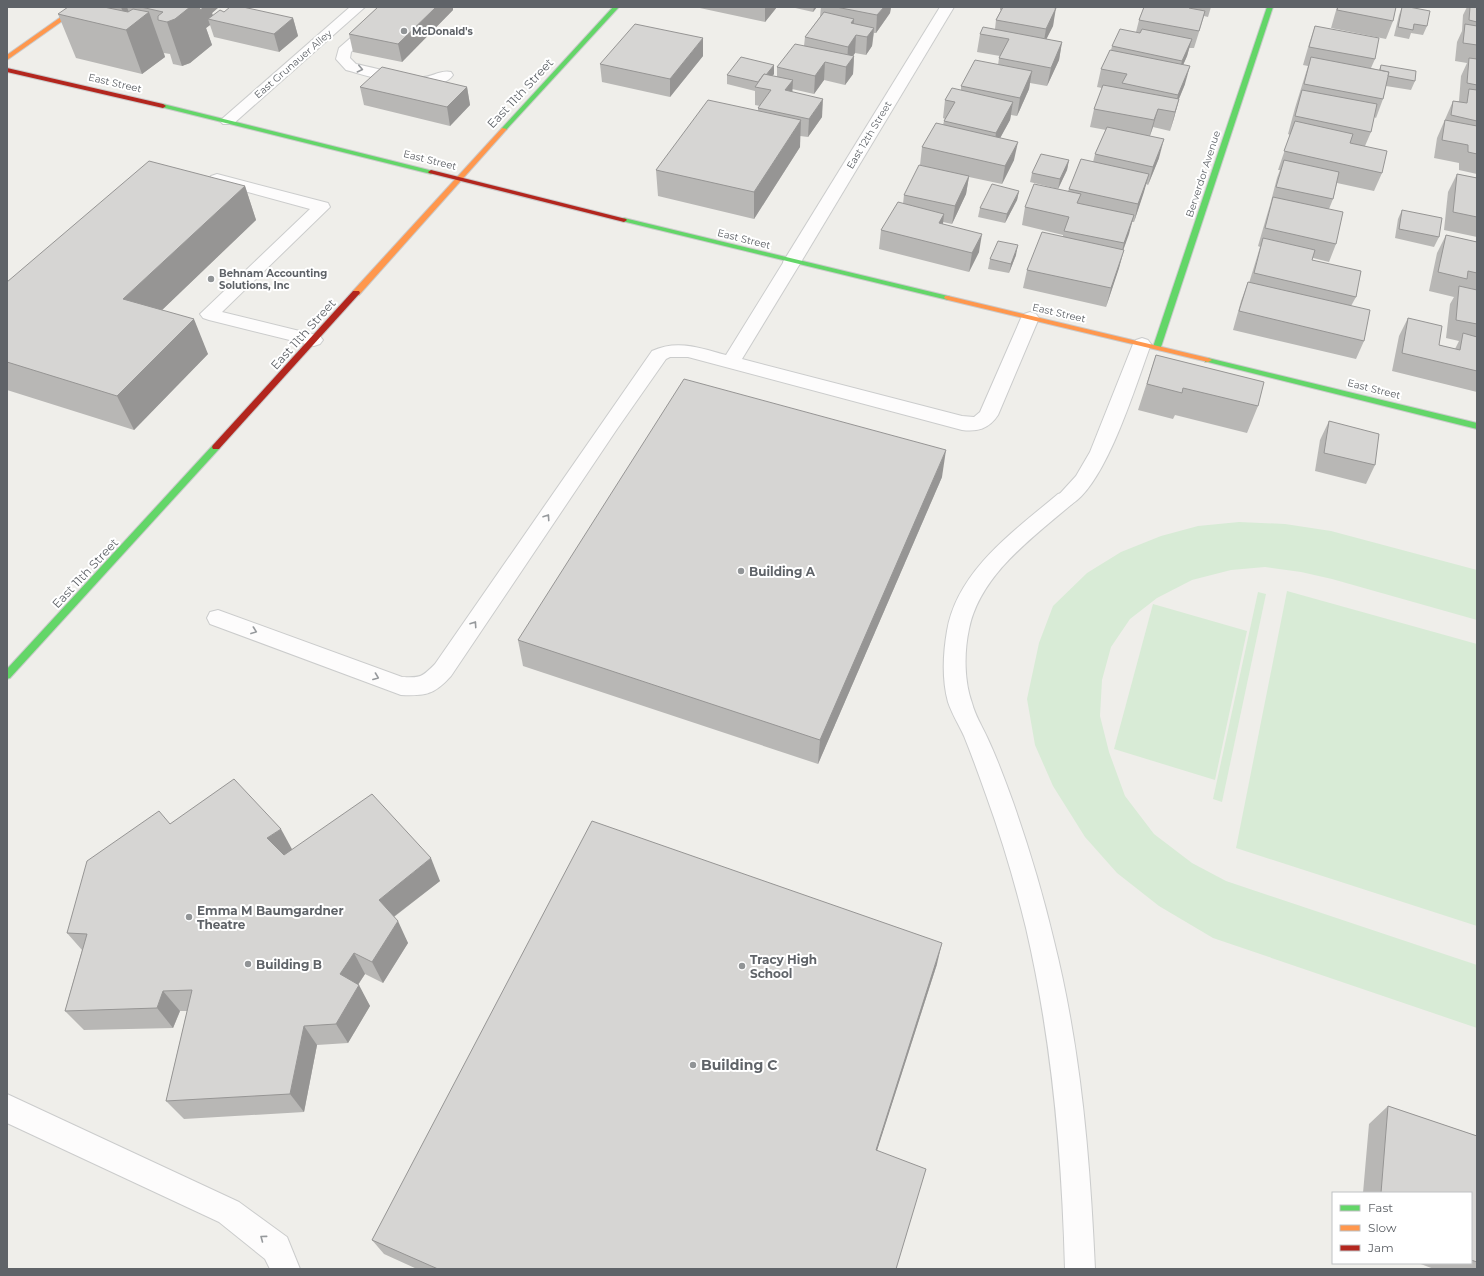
<svg xmlns="http://www.w3.org/2000/svg" width="1484" height="1276" font-family="Montserrat,sans-serif">
	<rect width="100%" height="100%" fill="#efeeea"/>
	<g fill="#d8ebd6">
		<path d="M1239,522L1285,524L1331,531L1477,570V620L1332,579L1301,572L1265,567L1231,570L1192,580L1157,598L1130,619L1111,647L1102,680L1100,716L1109,752L1125,796L1154,834L1192,863L1226,881L1477,965V1028L1213,938L1159,906L1117,873L1085,837L1053,786L1035,745L1027,699L1039,643L1053,606L1087,573L1121,552L1161,536L1198,526Z"/>
		<path d="M1287,591L1477,644V926L1236,848Z"/>
		<path d="M1258,592L1266,594L1222,802L1213,799Z"/>
		<path d="M1153,604L1247,631L1215,780L1114,749Z"/>
	</g>
	<g fill="none" stroke-linecap="round" stroke-linejoin="round">
		<defs>
			<g id="lane">
				<path d="M350,7H365L233,124H223L220,121L223,118Z"/>
				<path d="M386,7H401L351,52L350,58L356,64C376,68 397,75 418,77C430,79 440,69 451,72L453,75C437,99 369,76 346,70L336,59L339,48Z"/>
				<path d="M217,174L328,203L330,207L222,312L320,336L323,340L320,344L314,346L209,320L203,318L200,314L310,209L211,182L209,179L211,176Z"/>
				<path d="M792,257L798,258L801,262L742,359L962,416L974,417L980,412L1021,318L1024,314L1030,312L1036,314L1039,318L998,415C989,429 977,432 962,430L688,357H670L666,359L617,429L451,676C434,695 425,696 401,695L210,624L207,618L210,612L218,610L402,677C421,678 422,677 435,664L652,351C677,339 701,348 726,355L786,258Z"/>
				<path d="M1142,338L1148,340L1151,344C1136,384 1107,482 1072,504C1068,507 1063,506 1058,504L1055,499L1076,476L1090,452L1133,344L1136,340Z"/>
				<path d="M7,1094L239,1202L287,1237L300,1269H270L265,1259L219,1222L7,1123Z"/>
			</g>
			<g id="street">
				<path d="M940,7H954L801,262L798,266L792,267L786,266L783,262Z"/>
				<path d="M1065,492L1072,494L1075,499L1072,504C1032,538 980,575 969,629C964,652 964,681 972,703C975,715 982,726 987,737C997,758 1005,780 1013,802C1029,848 1043,894 1054,941C1081,1049 1090,1158 1095,1269H1065C1062,1154 1052,1040 1026,928C1015,883 1002,839 986,795C979,775 972,756 964,736C959,725 952,714 948,702C942,680 943,654 947,631C957,571 1014,531 1058,494Z"/>
			</g>
			<g id="fast">
				<path d="M613,7H619L506,130H502V128Z"/>
				<path d="M1267,7H1273L1161,347L1160,349H1154L1153,347Z"/>
				<path d="M163,104L433,171L434,172L431,174L161,107V105Z"/>
				<path d="M624,218L948,296L952,298L948,300L622,221V219Z"/>
				<path d="M1205,358H1208L1477,423V429L1208,362H1205Z"/>
				<path d="M216,444L220,447L219,449L10,678L7,679V669L213,445Z"/>
			</g>
			<g id="slow">
				<path d="M75,7H82L7,60V55Z"/>
				<path d="M502,128L507,129L359,295H353V291Z"/>
				<path d="M945,296H948L1208,358L1212,360L1208,362L948,300L944,298Z"/>
			</g>
			<g id="jam">
				<path d="M7,68L163,104L166,106L163,108L7,72Z"/>
				<path d="M431,170L626,219L627,220L624,222L429,173L428,172Z"/>
				<path d="M353,291H359L360,293L219,449H213L212,447L213,445Z"/>
			</g>
		</defs>
		<use href="#lane" stroke="#cbcccc" stroke-width="2"/>
		<use href="#street" stroke="#cbcccc" stroke-width="2"/>
		<use href="#fast" stroke="#cacacb" stroke-width="2"/>
		<use href="#slow" stroke="#cacacb" stroke-width="2"/>
		<use href="#jam" stroke="#cacacb" stroke-width="2"/>
		<use href="#lane" fill="#fdfcfc" fill-rule="evenodd"/>
		<use href="#street" fill="#fdfcfc" fill-rule="evenodd"/>
		<use href="#fast" fill="#63d668" fill-rule="evenodd"/>
		<use href="#slow" fill="#ff974d" fill-rule="evenodd"/>
		<use href="#jam" fill="#b3261e" fill-rule="evenodd"/>
	</g>
	<g fill="#b8b7b5">
		<path d="M108,7H219L212,13L213,15L224,12L293,18L298,36L279,52L214,37L210,25L206,28L212,45L190,63L182,66L173,64L170,54L164,53L165,57L142,74L76,58L58,14L108,8Z"/>
		<path d="M378,7H453V10L402,62L353,52L349,34Z"/>
		<path d="M695,7H777L765,22Z"/>
		<path d="M791,7H817L813,12Z"/>
		<path d="M821,7H891L890,13L876,33H874L872,46L866,55L855,53L853,56H854L853,74L845,85L824,80L814,94L792,89V92L822,117L808,137L800,136V147L754,219L658,196L656,170L758,111V108L760,106L755,105V91L727,84V75L774,65V74L772,76L777,77V67L804,46L805,37L820,17Z"/>
		<path d="M1000,7H1055L1053,26L1046,39L1062,42L1059,60L1047,86L1030,83L1029,89L1017,116L1011,115L1010,120L1000,138L1014,160L1002,184L969,177L966,194L952,224L943,222V224L979,252L969,272L879,249L881,230L903,204L904,195L939,170L920,165L922,147L943,125L944,121L945,119L943,118L945,100L961,90V86L998,65L999,58L1000,56L977,52L980,34L995,29L996,20L1001,10H1000Z"/>
		<path d="M1144,7H1211L1208,17L1204,16L1194,48H1189L1187,56L1183,65L1185,84L1179,99L1174,118L1170,131L1153,127L1150,136L1159,158L1148,185L1146,184L1134,222H1132L1123,250L1119,268L1106,307L1023,288L1027,270L1063,237V235L1022,225L1025,207L1068,191L1069,189L1093,162L1095,154L1106,130L1090,127L1094,109L1102,88L1097,87L1101,69L1111,50L1112,46L1136,32L1139,20Z"/>
		<path d="M1337,7H1396L1393,21L1386,39L1331,28Z"/>
		<path d="M1402,7L1427,26L1423,35L1411,33L1409,39L1394,36L1399,15Z"/>
		<path d="M1467,7H1477V174L1459,170V163L1434,158L1437,138L1453,101H1459L1461,76L1467,63L1455,61L1457,42L1462,31L1463,15Z"/>
		<path d="M1315,26L1375,59L1371,68L1379,70L1381,65L1415,81L1411,90L1386,86L1383,99L1376,118L1374,117L1371,132L1365,146L1382,173L1374,191L1337,183L1333,199L1329,209L1336,244L1329,262L1313,258L1312,260L1356,297L1351,306L1364,341L1356,359L1233,330L1241,301L1248,282L1249,283L1257,257L1260,247L1258,246L1267,215L1270,205L1277,178L1280,170H1278L1290,135L1288,134L1295,108L1308,66L1303,65L1309,44Z"/>
		<path d="M703,56L670,97L602,82L600,64Z"/>
		<path d="M360,87H467L470,105L450,126L364,105Z"/>
		<path d="M1069,160L1067,170L1058,189L1030,182L1032,173Z"/>
		<path d="M1457,174L1477,178V237L1444,230L1448,192Z"/>
		<path d="M245,186L256,220L162,310L208,354L134,430L7,390V282Z"/>
		<path d="M1019,191L1017,200L1005,223L978,217L980,208Z"/>
		<path d="M1402,210L1439,237L1434,247L1395,238L1398,219Z"/>
		<path d="M1446,235L1477,242V392L1392,371L1399,336L1408,318L1439,345L1455,349L1459,341L1446,338L1450,304L1454,297L1429,291L1437,253Z"/>
		<path d="M1016,255L1009,273L988,269L990,259Z"/>
		<path d="M1156,355L1258,406L1247,433L1175,415L1173,419L1138,410Z"/>
		<path d="M1329,421L1375,465L1366,484L1315,471L1320,440Z"/>
		<path d="M942,477L818,764L523,666L518,640Z"/>
		<path d="M170,824L440,881L394,917L408,943L383,983L365,974L358,985L370,1006L348,1043L317,1045L304,1112L184,1119L166,1101L187,1011H180L173,1028L84,1030L65,1011L82,950L67,933Z"/>
		<path d="M937,964L877,1150L896,1269H417L384,1254L372,1240Z"/>
		<path d="M1388,1106L1477,1136V1269H1434L1418,1263H1471V1193H1363L1369,1124Z"/>
	</g>
	<g fill="#969594">
		<path d="M121,7H127L133,24L149,12L165,57L142,74L126,30L128,28Z"/>
		<path d="M190,7H219L212,13L214,20L208,19L210,25L206,28L212,45L190,63L182,66L167,22Z"/>
		<path d="M436,7H453V10L402,62L398,44Z"/>
		<path d="M765,7H777L765,22Z"/>
		<path d="M814,7H817L813,12Z"/>
		<path d="M884,7H891L890,13L876,33L877,15Z"/>
		<path d="M1056,8L1053,26L1043,46L1046,29Z"/>
		<path d="M293,18L298,36L279,52L274,34Z"/>
		<path d="M854,19L853,36L851,23Z"/>
		<path d="M874,28L872,46L866,55L867,37Z"/>
		<path d="M856,35L855,53L847,64L848,47Z"/>
		<path d="M703,38V56L670,97V79Z"/>
		<path d="M1192,39L1187,56L1177,79L1182,61Z"/>
		<path d="M1062,42L1059,60L1047,86L1051,68Z"/>
		<path d="M854,56L853,74L845,85L846,67Z"/>
		<path d="M825,62L824,80L814,94L815,76Z"/>
		<path d="M774,65V74L763,88L760,83Z"/>
		<path d="M1190,66L1185,84L1173,113L1178,95Z"/>
		<path d="M1032,71L1029,89L1017,116L1020,98Z"/>
		<path d="M793,80L792,99L785,90Z"/>
		<path d="M467,87L470,105L450,126L447,107Z"/>
		<path d="M823,99L822,117L808,137L809,119Z"/>
		<path d="M1179,99L1174,118L1170,131L1175,112Z"/>
		<path d="M1013,102L1010,120L993,151L996,133Z"/>
		<path d="M1158,109L1153,127L1149,138L1154,120Z"/>
		<path d="M801,120L800,147L754,219V192Z"/>
		<path d="M1164,139L1159,158L1148,185L1153,167Z"/>
		<path d="M1018,142L1014,160L1002,184L1005,166Z"/>
		<path d="M1069,160L1067,170L1058,189L1060,179Z"/>
		<path d="M1149,174L1144,192L1134,222L1138,204Z"/>
		<path d="M969,176L966,194L952,224L955,206Z"/>
		<path d="M245,186L256,220L138,333L123,299Z"/>
		<path d="M1019,191L1017,200L1005,223L1007,214Z"/>
		<path d="M944,214L942,233L939,223Z"/>
		<path d="M1134,215L1129,234L1119,262L1124,243Z"/>
		<path d="M982,234L979,252L969,272L972,253Z"/>
		<path d="M1018,245L1016,255L1009,273L1011,264Z"/>
		<path d="M1124,250L1119,268L1106,307L1111,288Z"/>
		<path d="M194,319L208,354L134,430L117,396Z"/>
		<path d="M946,450L942,477L818,764L820,740Z"/>
		<path d="M281,829L293,851L279,861L267,838Z"/>
		<path d="M431,858L440,881L388,921L379,900Z"/>
		<path d="M398,921L408,943L383,983L372,962Z"/>
		<path d="M942,943L937,964L872,1166L876,1150Z"/>
		<path d="M354,953L365,974L351,995L340,974Z"/>
		<path d="M359,985L370,1006L348,1043L336,1024Z"/>
		<path d="M163,991L180,1011L173,1028L157,1008Z"/>
		<path d="M304,1026L317,1045L304,1112L290,1094Z"/>
	</g>
	<g fill="#d6d5d3" stroke="#969594">
		<path d="M68,7H104L128,12L133,9L149,12L126,30L58,14Z"/>
		<path d="M141,7H190L175,19L167,22L158,20V16L163,12Z"/>
		<path d="M199,7H205L200,10Z"/>
		<path d="M230,7H243L293,18L274,34L208,19L220,10L224,12Z"/>
		<path d="M378,7H436L398,44L349,34Z"/>
		<path d="M836,7H884L877,15Z"/>
		<path d="M1003,7H1051L1056,8L1046,29L996,20Z"/>
		<path d="M1144,7H1190L1189,8L1205,11L1199,31L1139,20Z"/>
		<path d="M1338,7H1396L1393,21L1337,10Z"/>
		<path d="M1402,7H1409L1430,11L1427,26L1414,24L1413,30L1398,27Z"/>
		<path d="M1470,7H1477V22L1469,20Z"/>
		<path d="M824,12L854,19L851,23L874,28L867,37L856,35L848,47L805,37Z"/>
		<path d="M635,24L703,38L670,79L600,64Z"/>
		<path d="M1465,24L1477,26V45L1463,43Z"/>
		<path d="M1315,26L1379,38L1375,59L1309,47Z"/>
		<path d="M983,27L1062,42L1051,68L999,58L1009,39L980,34Z"/>
		<path d="M1120,29L1140,33L1142,29L1192,39L1182,61L1112,46Z"/>
		<path d="M795,44L854,56L846,67L825,62L815,76L777,67Z"/>
		<path d="M1110,50L1190,66L1178,95L1122,83L1127,74L1101,69Z"/>
		<path d="M741,57L774,65L766,75L764,74L758,82L727,75Z"/>
		<path d="M1311,57L1389,72L1383,99L1304,84Z"/>
		<path d="M1469,58L1477,59V85L1467,83Z"/>
		<path d="M975,60L1032,71L1020,98L961,86Z"/>
		<path d="M1381,65L1416,71L1415,81L1388,76L1389,72L1380,70Z"/>
		<path d="M382,67L467,87L447,107L360,87Z"/>
		<path d="M764,74L793,80L785,90L823,99L809,119L758,108L771,90L755,87Z"/>
		<path d="M1103,85L1179,99L1175,112L1158,109L1154,120L1094,109Z"/>
		<path d="M952,88L1013,102L996,133L944,121L955,102L945,100Z"/>
		<path d="M1469,89L1477,90V121L1451,115L1453,101L1467,103Z"/>
		<path d="M1302,90L1377,104L1371,132L1295,116Z"/>
		<path d="M708,100L801,120L754,192L656,170Z"/>
		<path d="M1445,120L1477,126V154L1468,152V145L1442,140Z"/>
		<path d="M1295,121L1353,134L1350,143L1387,151L1382,173L1284,151Z"/>
		<path d="M936,123L1018,142L1005,166L922,147Z"/>
		<path d="M1107,127L1164,139L1153,167L1095,154Z"/>
		<path d="M1041,154L1069,160L1060,179L1032,173Z"/>
		<path d="M1081,159L1149,174L1138,204L1069,189Z"/>
		<path d="M1284,160L1339,172L1333,199L1276,187Z"/>
		<path d="M149,161L245,186L123,299L194,319L117,396L7,362V282Z"/>
		<path d="M919,165L969,176L955,206L904,195Z"/>
		<path d="M1457,174L1477,178V217L1453,212Z"/>
		<path d="M992,184L1019,191L1007,214L980,208Z"/>
		<path d="M1034,184L1081,194L1077,203L1134,215L1124,243L1064,231L1069,217L1025,207Z"/>
		<path d="M1273,197L1343,212L1336,244L1265,228Z"/>
		<path d="M898,202L944,214L939,223L982,234L972,253L881,230Z"/>
		<path d="M1402,210L1442,218L1439,237L1399,229Z"/>
		<path d="M1042,232L1124,250L1111,288L1027,270Z"/>
		<path d="M1446,235L1477,242V273L1468,271L1467,279L1438,272Z"/>
		<path d="M1263,238L1315,250L1312,260L1361,271L1356,297L1254,273Z"/>
		<path d="M998,241L1018,245L1011,264L990,259Z"/>
		<path d="M1248,282L1370,310L1364,341L1239,311Z"/>
		<path d="M1459,286L1477,290V324L1456,320Z"/>
		<path d="M1408,318L1442,326L1439,345L1460,350L1463,333L1477,337V371L1402,353Z"/>
		<path d="M1156,355L1264,382L1258,406L1183,388L1182,393L1147,384Z"/>
		<path d="M684,379L946,450L820,740L518,640Z"/>
		<path d="M1329,421L1379,434L1375,465L1324,453Z"/>
		<path d="M234,779L281,829L267,838L284,855L372,794L431,858L379,900L398,921L372,962L354,953L340,974L359,985L336,1024L304,1026L290,1094L166,1101L192,990L163,991L157,1008L65,1011L87,934L67,933L87,861L159,811L170,824Z"/>
		<path d="M592,821L942,943L876,1150L926,1169L896,1269H438L372,1240Z"/>
		<path d="M1388,1106L1477,1136V1262L1471,1260V1193H1381Z"/>
	</g>
	<defs><path id="oneway-chevron" d="M-2-3.5L2.5 0L-2 3.5" fill="none" stroke-width="1.6" stroke-linecap="round" stroke-linejoin="round"/></defs>
	<g stroke="#96999c">
		<use href="#oneway-chevron" transform="translate(360 69) rotate(13)"/>
		<use href="#oneway-chevron" transform="translate(547 517) rotate(-56)"/>
		<use href="#oneway-chevron" transform="translate(474 624) rotate(-56)"/>
		<use href="#oneway-chevron" transform="translate(254 631) rotate(20)"/>
		<use href="#oneway-chevron" transform="translate(376 677) rotate(21)"/>
		<use href="#oneway-chevron" transform="translate(263 1238) rotate(-143)"/>
	</g>
	<g fill="#919496" stroke="#fff" stroke-width="1.5">
		<circle cx="404" cy="31" r="4"/>
		<circle cx="211" cy="279" r="4"/>
		<circle cx="741" cy="571" r="4"/>
		<circle cx="189" cy="917" r="4"/>
		<circle cx="248" cy="964" r="4"/>
		<circle cx="742" cy="966" r="4"/>
		<circle cx="693" cy="1065" r="4"/>
	</g>
	<g text-anchor="middle" dominant-baseline="central" stroke-width="4" stroke-linejoin="round" paint-order="stroke">
		<g font-size="10" font-weight="bold" fill="#5f6368" stroke="#fff" text-anchor="start">
			<text x="412" y="31">McDonald's</text>
			<text x="219" y="273">Behnam Accounting<tspan x="219" dy="12">Solutions, Inc</tspan></text>
		</g>
		<g font-size="10" fill="#5f6368" stroke="#fff">
			<text transform="translate(293 64) rotate(-41)">East Grunauer Alley</text>
			<text transform="translate(115 83) rotate(13)">East Street</text>
			<text transform="translate(869 135) rotate(-59)">East 12th Street</text>
			<text transform="translate(430 160) rotate(14)">East Street</text>
			<text transform="translate(1203 174) rotate(-72)">Berverdor Avenue</text>
			<text transform="translate(744 239) rotate(14)">East Street</text>
			<text transform="translate(1059 313) rotate(13)">East Street</text>
			<text transform="translate(1374 389) rotate(14)">East Street</text>
		</g>
		<g font-size="12" fill="#5f6368" stroke="#fff">
			<text transform="translate(520 93) rotate(-47)">East 11th Street</text>
			<text transform="translate(303 334) rotate(-48)">East 11th Street</text>
			<text transform="translate(85 573) rotate(-47)">East 11th Street</text>
		</g>
		<g font-size="12" font-weight="bold" fill="#5f6368" stroke="#fff" text-anchor="start">
			<text x="749" y="571">Building A</text>
			<text x="197" y="910">Emma M Baumgardner<tspan x="197" dy="14">Theatre</tspan></text>
			<text x="750" y="959">Tracy High<tspan x="750" dy="14">School</tspan></text>
			<text x="256" y="964">Building B</text>
		</g>
		<g font-size="14" font-weight="bold" fill="#5f6368" stroke="#fff" text-anchor="start">
			<text x="701" y="1065">Building C</text>
		</g>
	</g>
	<rect width="1484" height="1276" fill="none" stroke="#5f6368" stroke-width="16"/>
	<rect x="1332" y="1192" width="140" height="72" fill="#ffffff" stroke="#bfc1c3"/>
	<rect x="1340" y="1205" width="20" height="6" fill="#63d668" stroke="#bfc1c3"/>
	<text x="1368" y="1212" font-size="12" fill="#5f6368">Fast</text>
	<rect x="1340" y="1225" width="20" height="6" fill="#ff974d" stroke="#bfc1c3"/>
	<text x="1368" y="1232" font-size="12" fill="#5f6368">Slow</text>
	<rect x="1340" y="1245" width="20" height="6" fill="#b3261e" stroke="#bfc1c3"/>
	<text x="1368" y="1252" font-size="12" fill="#5f6368">Jam</text>
</svg>
